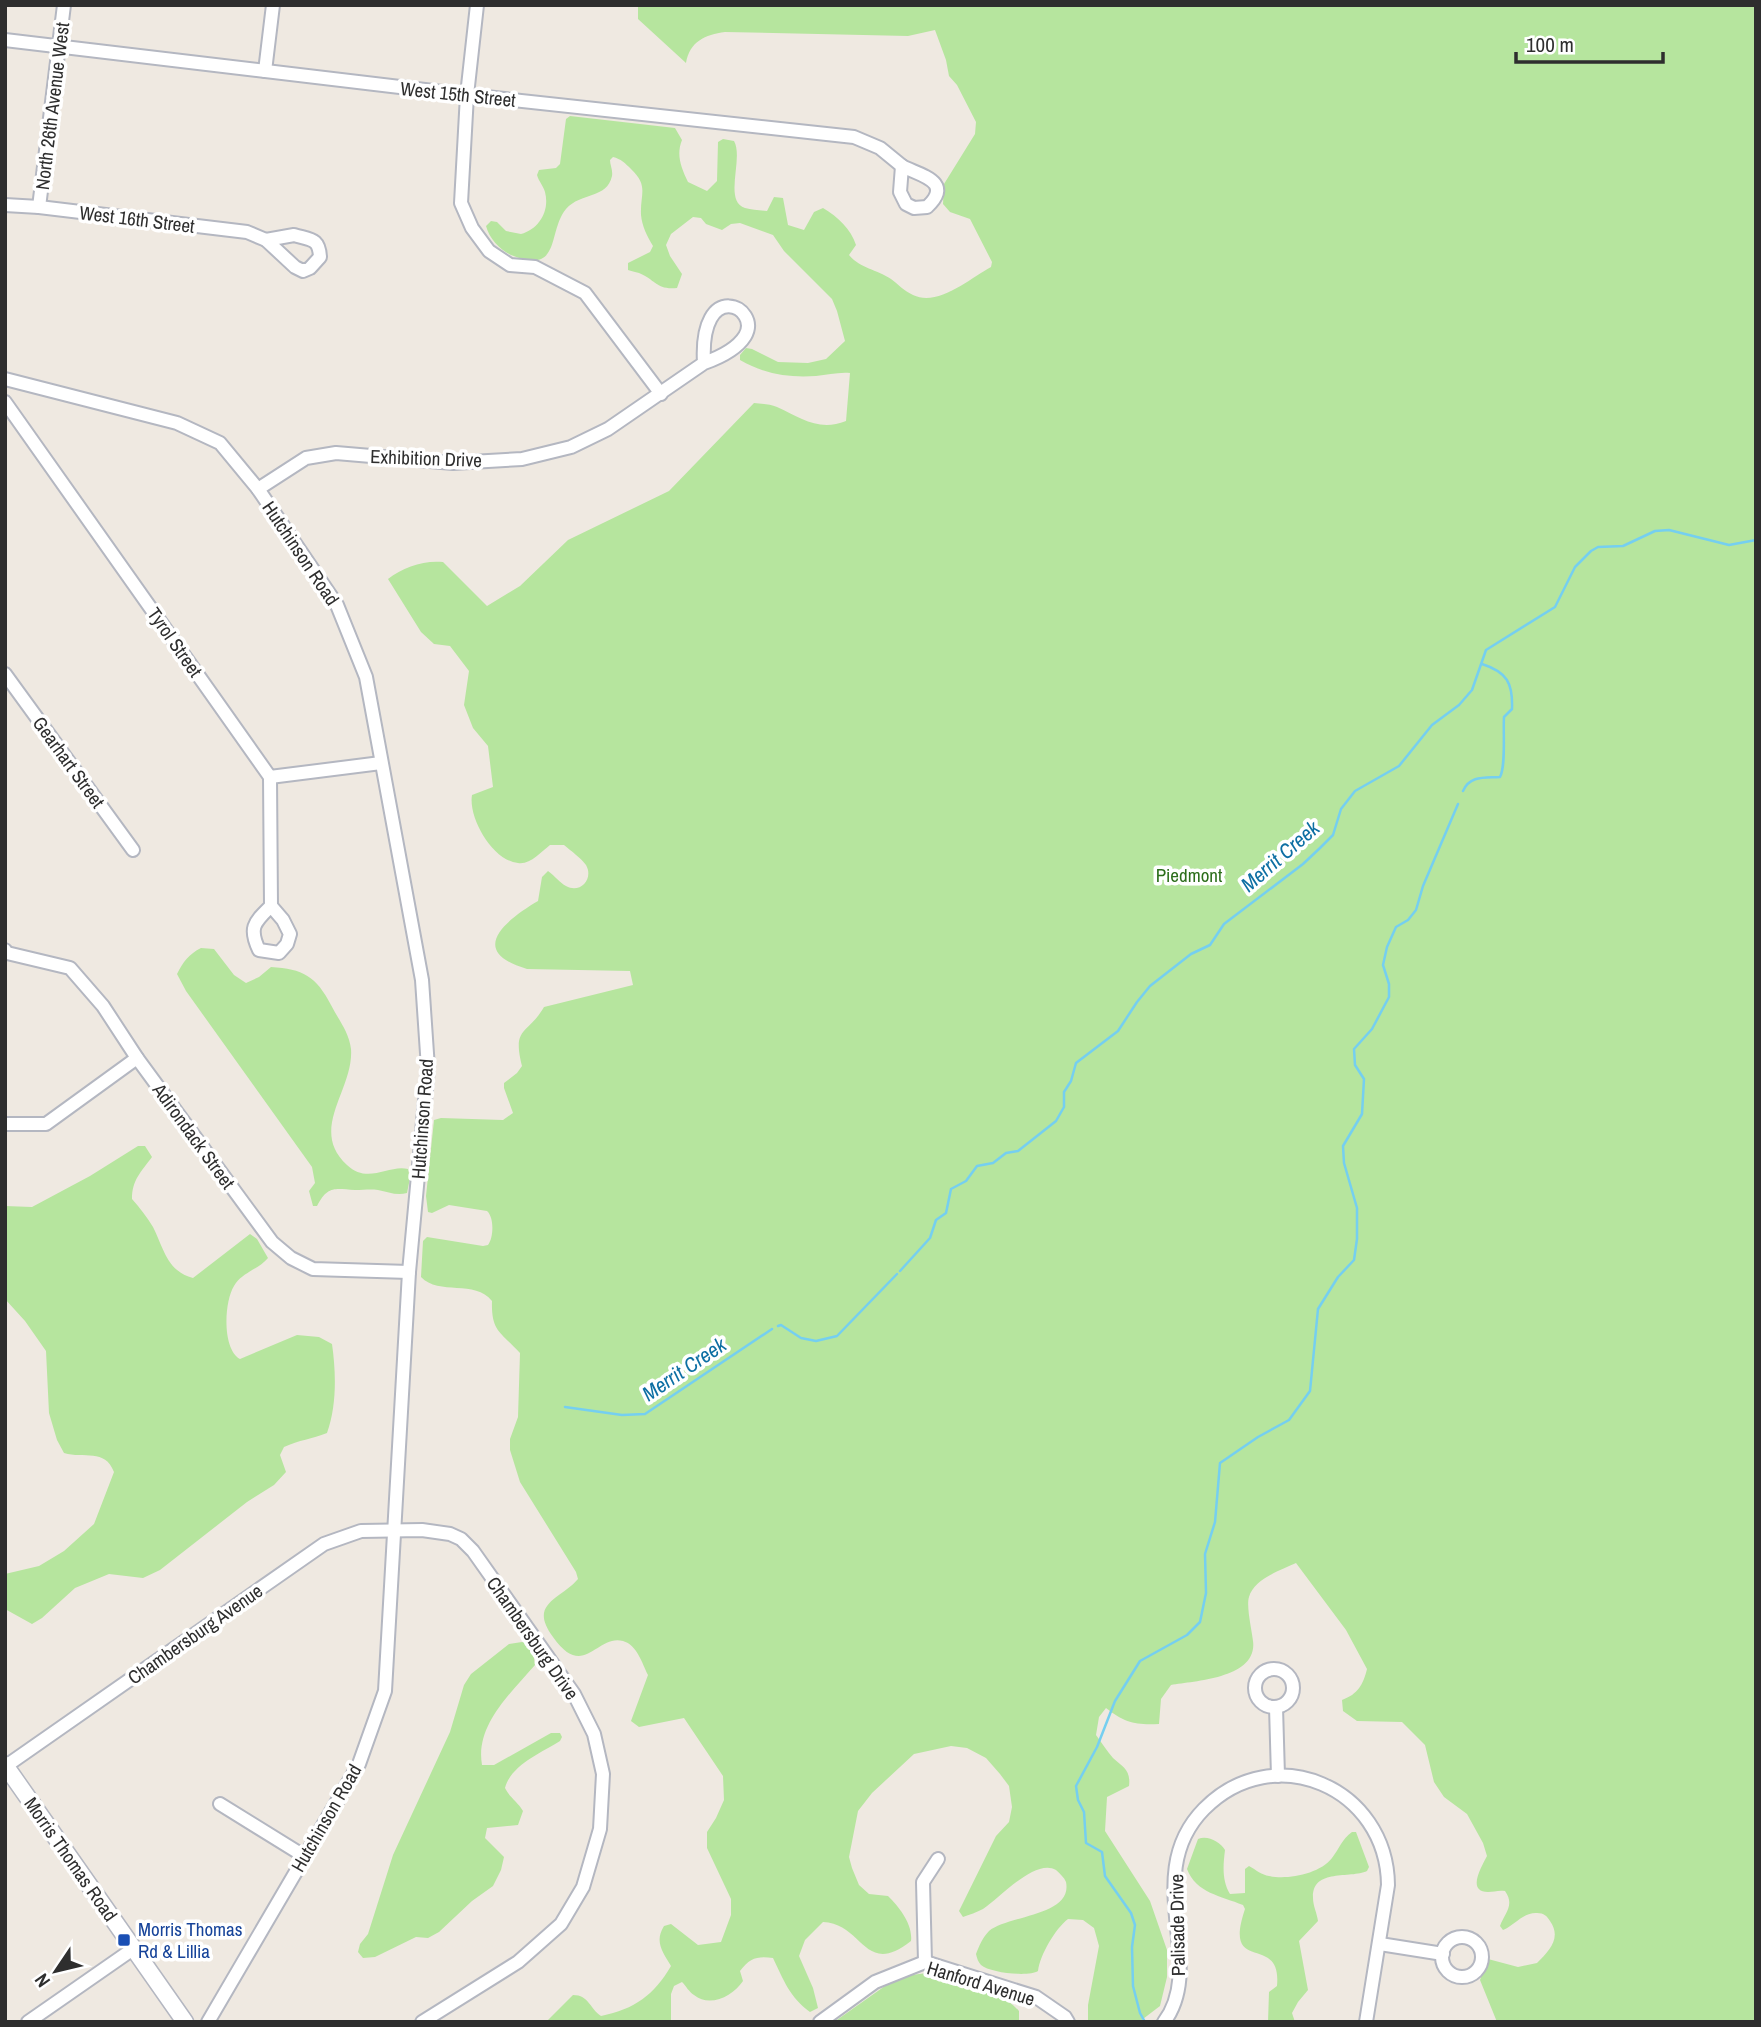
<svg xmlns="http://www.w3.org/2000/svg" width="1761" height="2027" font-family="'Archivo Narrow',sans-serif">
	<rect width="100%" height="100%" fill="#efe9e1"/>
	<g fill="#b6e59e">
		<path d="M638,5H1756V2022H1497L1480,1980L1488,1959L1518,1967L1537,1963C1549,1951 1562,1938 1550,1921C1547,1916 1544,1913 1537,1913C1523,1912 1514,1926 1503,1930L1500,1926C1505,1913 1515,1905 1505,1891C1498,1890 1494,1892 1488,1892C1466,1892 1482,1866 1487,1856L1483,1843L1467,1814L1444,1797L1434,1782L1425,1745L1402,1722L1357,1721L1343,1711L1342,1700C1358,1694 1363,1685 1367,1669L1346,1630L1296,1563C1281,1570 1254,1579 1249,1597C1246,1606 1252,1631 1253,1641C1258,1678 1196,1681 1171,1685L1161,1699L1159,1724C1135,1725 1125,1723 1106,1708L1099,1717L1096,1735C1101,1742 1107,1751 1113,1758C1123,1767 1131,1770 1129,1786L1107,1797L1105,1831L1150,1901L1167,1950V1977L1160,2006L1139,2022H1088V2005L1099,1946L1094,1928L1083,1920L1068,1919C1055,1929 1040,1955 1038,1971C1029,1977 990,1973 981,1965C978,1962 977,1958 976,1954C979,1946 983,1937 989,1931C1008,1915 1073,1916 1066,1882C1064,1877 1060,1874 1056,1870C1035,1858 1000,1898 983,1909C977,1912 969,1915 963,1917L959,1911L996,1836L1009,1822L1012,1807L1009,1786L1000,1774L986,1758L967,1748L951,1746L914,1754L872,1793L858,1811L849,1857L852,1868L859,1885L869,1894L888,1896C899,1907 913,1924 911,1941C864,1978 864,1924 823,1922L805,1940L799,1956L813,1988L818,2008L810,2012C790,1998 783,1979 773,1958C757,1956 750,1958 740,1971L743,1981C733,1996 710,2008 694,1995C689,1992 686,1986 682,1982L674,1986L671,1994V2022H546L573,1995C589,1995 590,2009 601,2016C635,2009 654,1995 671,1966C663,1952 654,1942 664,1926L671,1924L698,1945L721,1942L731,1915V1899L707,1848V1832L716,1818L724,1800L723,1776L684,1718L639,1727L631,1721L648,1675C642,1663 637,1645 623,1641C596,1634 584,1681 553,1637C528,1603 560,1600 578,1579L576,1572L520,1482L510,1450V1439L518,1417L520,1353C501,1332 491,1332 492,1301C475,1279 439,1296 421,1277L423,1241L427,1237L483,1246L488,1245C494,1237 494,1217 487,1211L449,1205L432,1213L428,1212L426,1196L434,1120L441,1118L503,1120L513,1113L504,1088V1083L517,1073L522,1066C512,1026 527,1036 544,1007L633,985L630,971L527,969C466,951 506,920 538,901L542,877L548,871C555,876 560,883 566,886C580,894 594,879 586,865C581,858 571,851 564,845H550C541,852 530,865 518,863C493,861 468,818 472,795L493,787L488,746L473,728L464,705L469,671L450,646L434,644L421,632L388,579C403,567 424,560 443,562L487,606L520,586L568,540L669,491L754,403C762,404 770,404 777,407C801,418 819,432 846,421L850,373C838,372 828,375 816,376C789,378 764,374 740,360V355L746,348L752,349L778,362L808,363L826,359L845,341L837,311L832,299L784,251L773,235L740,223L731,224L722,230L706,224L701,218L693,217L671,234L666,245L670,256L682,274L677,288C656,290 656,280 639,273C635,272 631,271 628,270V263L650,252L653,246C647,236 642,226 641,215C640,194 649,186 631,169C625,163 621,159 613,157L610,160C610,165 613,170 612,176C607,199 581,192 566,209C547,232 562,276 511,255C500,250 489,238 486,226L491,221L497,222L506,231L521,234C539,229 550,211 545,192C543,185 539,182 537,175L539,170L556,168L560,164L566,119L570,116L675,128L682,140C676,155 681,167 688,182L707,191L717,181L718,142L723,139L734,141C744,158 723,201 745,208C752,210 760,210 767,211L774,197L783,198L788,225L804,230L814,212L823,208C838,217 851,229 856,245L849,255C861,269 876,269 891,279C898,284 904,291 913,295C938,307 969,279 991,267L992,262L970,219L950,212L943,204L944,184L975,134L976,122L957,85L949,76L946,60L935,30L908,36L725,32C705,35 690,41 686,63L638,19Z"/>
		<path d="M201,948L214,949L234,975L246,983L259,977L271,967C303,969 316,976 331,1005C338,1019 349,1032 351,1049C354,1090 308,1129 347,1165C368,1185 389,1164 408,1169L410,1178L407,1193C397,1196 388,1192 378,1190C370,1189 364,1190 355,1190C335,1189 328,1185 317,1206H313L309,1191L315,1183L312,1167L186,991L177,974C183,962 189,954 201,948Z"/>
		<path d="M138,1146H145L152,1157C141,1172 132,1180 132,1199C140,1208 147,1217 153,1227C164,1249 167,1271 193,1278L250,1234L257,1239L268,1258C258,1270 242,1272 234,1286C224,1302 222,1349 240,1359L297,1335L319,1337L332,1344C336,1372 337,1405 327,1433C312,1439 299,1440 284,1447L280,1455L286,1472L274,1485L247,1502L160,1570L143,1578L109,1574L75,1588L42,1618L32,1624L5,1609V1574L39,1566L64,1551L94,1524L114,1472C105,1448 84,1459 64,1453L57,1440L49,1413L46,1351L25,1321L5,1299V1206L32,1207L90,1176Z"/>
		<path d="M522,1642L527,1643L533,1652L535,1665C511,1693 475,1725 482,1765H494L551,1733H560L562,1737L560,1741C541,1753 511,1765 505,1788C510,1798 518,1802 523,1811L518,1825L487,1828L485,1838L504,1857L501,1870L493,1886L472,1901L439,1932L428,1938L416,1937L375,1957L363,1958L358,1952L360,1944L368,1934L393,1855L450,1732L464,1685L471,1674L509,1644Z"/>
		<path d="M1352,1832H1356L1369,1867L1367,1871C1350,1879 1312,1868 1313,1898C1313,1906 1317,1913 1318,1921L1299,1941L1308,1990L1298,2002L1292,2013L1295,2022H1268L1269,1992L1277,1986C1282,1931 1222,1977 1245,1909L1243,1905C1221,1896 1196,1893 1187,1869L1198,1839C1208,1835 1220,1842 1225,1850C1223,1866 1222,1881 1230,1894L1245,1893V1869L1249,1866C1256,1870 1262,1875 1269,1876C1287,1880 1320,1874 1332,1858C1339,1849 1342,1839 1352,1832Z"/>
		<path d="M927,1973C957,1980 998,1987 1019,2011V2022H834L885,1986L904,1976Z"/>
	</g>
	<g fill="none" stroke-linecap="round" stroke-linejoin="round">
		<g stroke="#75cff0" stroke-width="2.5">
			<path d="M1463,791C1470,775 1485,778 1500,777C1506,766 1503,732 1504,717L1512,709C1513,683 1507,672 1482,664"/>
			<path d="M900,1271L930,1238L936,1220L946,1213L951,1189L966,1181L977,1166L993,1163L1006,1153L1018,1151L1056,1121L1064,1107V1092L1071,1081L1076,1063L1118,1031L1137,1002L1150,986L1191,954L1210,945L1224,924L1303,864L1320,848L1333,835L1341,809L1355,791L1399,766L1432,725L1459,705L1472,690L1486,650L1555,607L1575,567L1591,551L1598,547L1623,546L1655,531L1669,530L1729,545L1756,540"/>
			<path d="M778,1326L781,1325L801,1338L816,1341L837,1336L897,1274"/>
			<path d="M565,1407L622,1415L645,1414L772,1329"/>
			<path d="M1145,2022L1140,2013L1133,1986L1132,1947L1135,1925L1131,1913L1105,1876L1102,1852L1086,1843L1084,1812L1078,1800L1076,1786L1097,1747L1115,1701L1140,1661L1187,1635L1200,1622L1206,1593L1205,1554L1215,1522L1220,1463L1258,1437L1289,1420L1310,1391L1318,1309L1338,1277L1354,1260L1357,1239V1208L1344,1163L1343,1146L1362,1114L1364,1079L1355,1065L1354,1049L1372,1029L1389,997V984L1383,965L1387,947L1396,927L1408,920L1416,910L1423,886L1458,804"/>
		</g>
		<defs>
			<g id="minor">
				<path d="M477,5L467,95L461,203L472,228L489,251L510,265L535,267L585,293L661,394"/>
				<path d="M5,40L467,95L854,137L880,148L902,166"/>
				<path d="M265,71L273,5"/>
				<path d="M902,166C918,175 955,181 927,207L914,208L906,204L900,192Z"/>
				<path d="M5,205L39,207L247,232L266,240"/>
				<path d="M39,207L64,5"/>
				<path d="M294,235C311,240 319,238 320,257L310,268L303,271L295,267L266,240Z"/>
				<path d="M5,379L177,423L220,443L258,489L337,605L366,677L422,980L428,1068L409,1272L385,1691L359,1764L208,2022"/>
				<path d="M5,402L270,777L271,906L283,920L290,934L287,944L279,953L259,950C248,927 255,922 271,906"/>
				<path d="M258,489L306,458L336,453L453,463L522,459L571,447L608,429L704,363C718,358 737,349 745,336C762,307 699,277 704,363"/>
				<path d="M5,674L133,850"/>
				<path d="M270,777L381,763"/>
				<path d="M5,950L7,953L70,968L103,1006L137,1058L272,1242L291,1258L313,1269L409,1272"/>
				<path d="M5,1124H46L137,1058"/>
				<circle cx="1274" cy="1688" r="19"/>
				<path d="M1276,1707L1278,1776"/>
				<path d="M6,1766L324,1544L361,1531L422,1530L450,1534L461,1539L473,1551L574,1694L594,1734L603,1774L600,1829L583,1887L561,1924L518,1962L422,2022"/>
				<path d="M220,1804L304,1856"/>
				<circle cx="1462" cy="1957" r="20"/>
				<path d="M1380,1944L1443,1954"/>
				<path d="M925,1962L923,1882L938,1859"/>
				<path d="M28,2022L133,1949"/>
				<path d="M820,2022L875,1982L925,1962L1036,1997L1065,2017L1068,2022"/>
				<path d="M1164,2022C1208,1964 1139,1875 1204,1809C1274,1738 1387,1788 1388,1885L1366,2022"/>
			</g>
			<path id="secondary" d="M5,1765L185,2022"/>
		</defs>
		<use href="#minor" stroke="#b4b7c1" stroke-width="16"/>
		<use href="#secondary" stroke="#b4b7c1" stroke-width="19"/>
		<use href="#minor" stroke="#fff" stroke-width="12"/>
		<use href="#secondary" stroke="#fff" stroke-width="16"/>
	</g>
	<rect fill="#1a4fb4" stroke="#fff" stroke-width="2.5" x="117" y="1933" width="14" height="14" rx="3.5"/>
	<g text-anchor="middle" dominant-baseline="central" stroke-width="7" stroke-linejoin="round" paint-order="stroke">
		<g font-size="19" fill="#2e2e2e" stroke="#fff">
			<text transform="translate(458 94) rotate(6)">West 15th Street</text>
			<text transform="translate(52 106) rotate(-83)">North 26th Avenue West</text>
			<text transform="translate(137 219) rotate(7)">West 16th Street</text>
			<text transform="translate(426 458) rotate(2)">Exhibition Drive</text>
			<text transform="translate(301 553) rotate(56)">Hutchinson Road</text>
			<text transform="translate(175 642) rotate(55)">Tyrol Street</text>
			<text transform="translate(69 762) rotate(54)">Gearhart Street</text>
			<text transform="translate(422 1119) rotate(-86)">Hutchinson Road</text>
			<text transform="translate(194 1136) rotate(54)">Adirondack Street</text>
			<text transform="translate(195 1634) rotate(-35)">Chambersburg Avenue</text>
			<text transform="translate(533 1638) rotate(55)">Chambersburg Drive</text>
			<text transform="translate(326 1818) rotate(-60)">Hutchinson Road</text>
			<text transform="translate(71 1859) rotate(55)">Morris Thomas Road</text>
			<text transform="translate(1177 1925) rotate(-91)">Palisade Drive</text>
			<text transform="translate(981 1983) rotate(17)">Hanford Avenue</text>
		</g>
		<g font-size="19" fill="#2c6e1b" stroke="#fff">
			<text x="1189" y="875">Piedmont</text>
		</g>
		<g font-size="19" fill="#164399" stroke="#fff" text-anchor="start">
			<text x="138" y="1929">Morris Thomas<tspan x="138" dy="22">Rd &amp; Lillia</tspan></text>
		</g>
		<g font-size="21" font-style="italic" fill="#0d6fa3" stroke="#fff">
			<text transform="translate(1280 856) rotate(-41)">Merrit Creek</text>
			<text transform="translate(684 1369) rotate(-34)">Merrit Creek</text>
		</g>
	</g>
	<rect width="1761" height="2027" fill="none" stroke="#2e2e2e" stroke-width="14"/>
	<g transform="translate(56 1971) rotate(235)" stroke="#ffffff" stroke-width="5" paint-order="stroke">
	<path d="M0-5L12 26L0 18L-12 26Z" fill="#2e2e2e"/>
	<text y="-10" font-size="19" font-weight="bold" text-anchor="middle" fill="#2e2e2e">N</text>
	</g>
	<path d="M1516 52v10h147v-10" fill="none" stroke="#2e2e2e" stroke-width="3.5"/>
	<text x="1526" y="52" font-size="21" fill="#2e2e2e" stroke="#ffffff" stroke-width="5" paint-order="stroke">100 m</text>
</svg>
